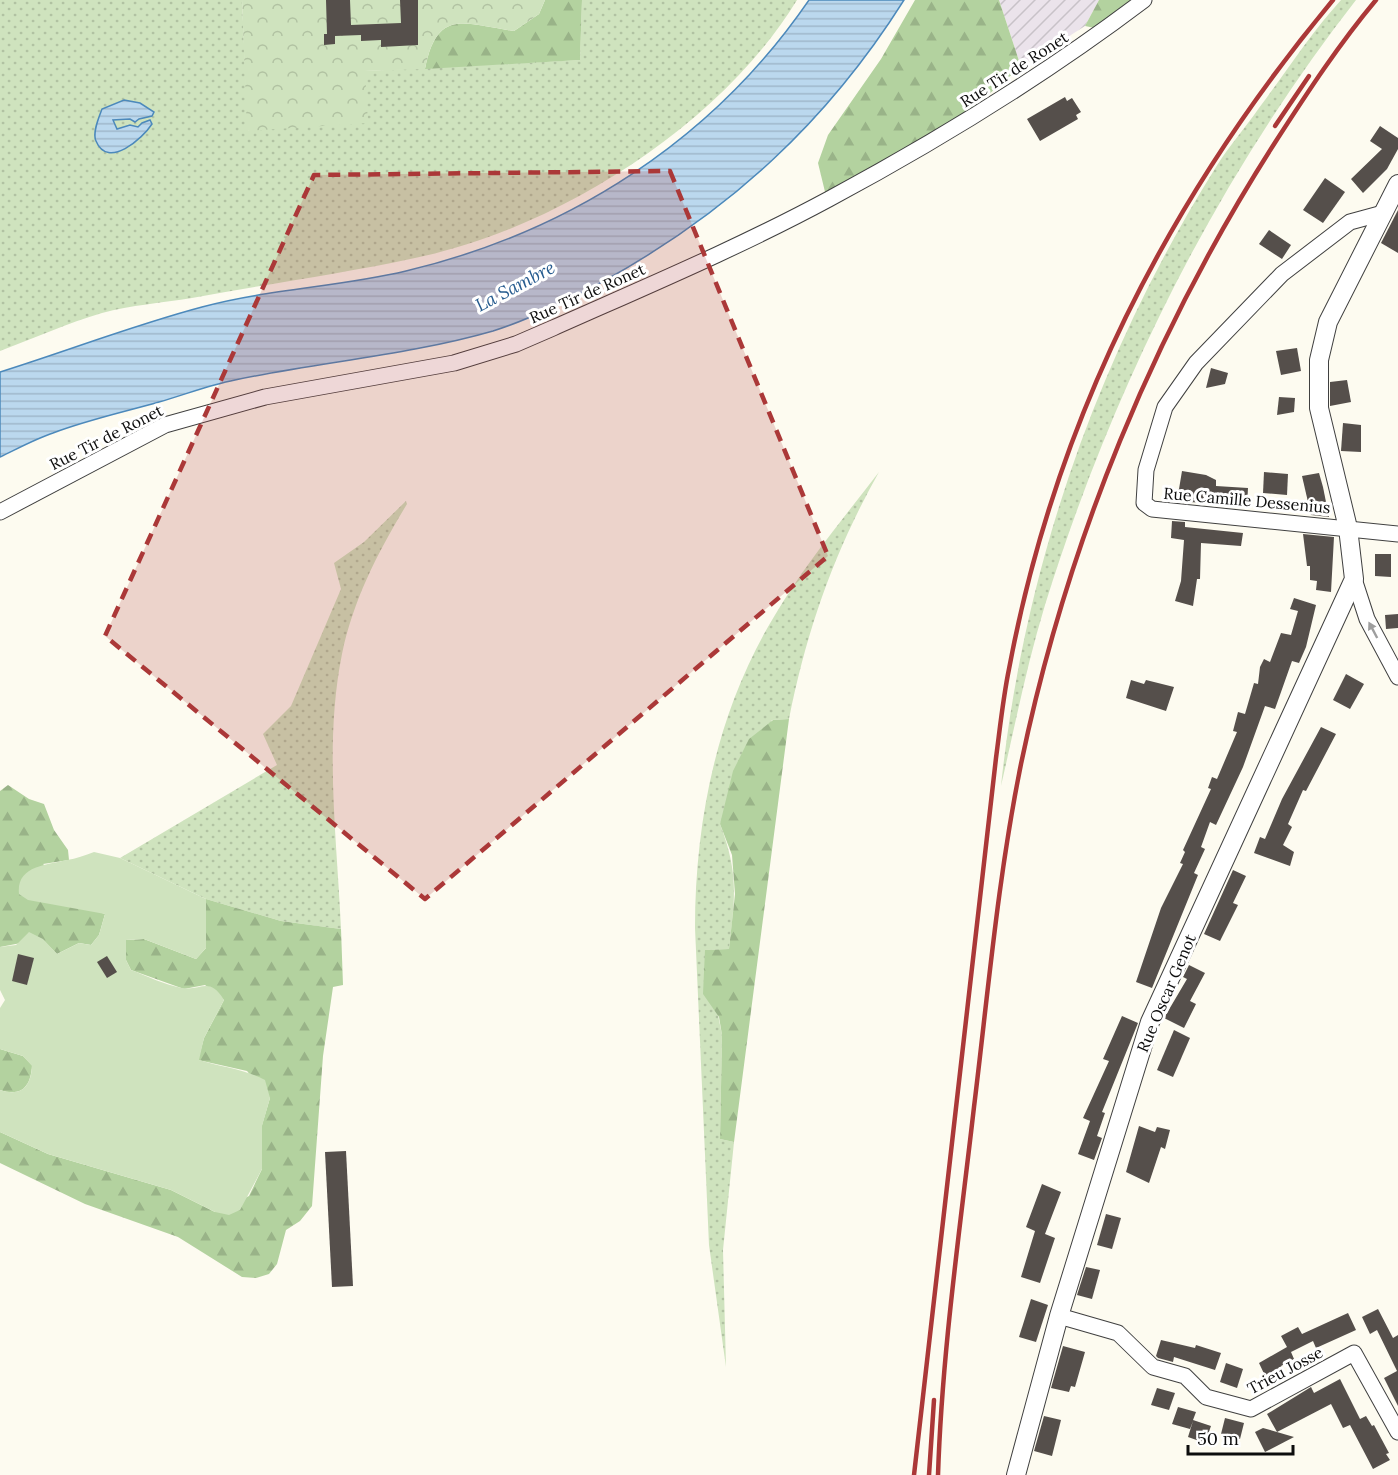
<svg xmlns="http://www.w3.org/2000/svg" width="1398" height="1475" font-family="Lora,serif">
	<defs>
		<pattern id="industrial-furrows" width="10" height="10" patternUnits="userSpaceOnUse" patternTransform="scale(1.5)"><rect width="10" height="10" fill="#ebe3eb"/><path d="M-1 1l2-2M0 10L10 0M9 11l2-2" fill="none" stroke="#c8c2c8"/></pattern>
		<pattern id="grass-dots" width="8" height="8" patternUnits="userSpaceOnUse" patternTransform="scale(1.5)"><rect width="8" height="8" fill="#cfe3be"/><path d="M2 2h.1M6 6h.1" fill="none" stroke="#b1c2a2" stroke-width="1.8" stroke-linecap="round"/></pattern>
		<pattern id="forest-firs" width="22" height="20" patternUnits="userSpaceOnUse" patternTransform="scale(1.5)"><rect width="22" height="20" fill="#b3d29f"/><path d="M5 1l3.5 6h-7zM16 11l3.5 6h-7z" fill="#99b388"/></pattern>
		<pattern id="park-crowns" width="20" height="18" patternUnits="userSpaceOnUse" patternTransform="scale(1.5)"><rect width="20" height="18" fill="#cfe3be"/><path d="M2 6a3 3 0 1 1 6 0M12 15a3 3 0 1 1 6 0" fill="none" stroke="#b1c2a2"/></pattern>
		<pattern id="water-rules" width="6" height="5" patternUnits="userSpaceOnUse" patternTransform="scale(1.5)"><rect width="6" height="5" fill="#bbd8ee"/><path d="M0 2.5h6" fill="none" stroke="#a0b8cb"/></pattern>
	</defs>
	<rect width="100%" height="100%" fill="#fdfbf0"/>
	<path fill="url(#industrial-furrows)" d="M999,0H1099L1085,26L1021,67Z"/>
	<g fill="url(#grass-dots)">
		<path d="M0,0H242L248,131L365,71L580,60L582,0H797C721,125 557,229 415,258C341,274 266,284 192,298C162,303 131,305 102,313C68,323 34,338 0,351Z"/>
		<path d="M1341,0H1356C1215,181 1113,387 1045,605C1027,664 1015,725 1001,786C1024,566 1099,353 1216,167C1229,146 1245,128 1259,108C1286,72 1311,33 1341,0Z"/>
		<path d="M879,472C834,552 807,629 789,719L772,720L720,824C739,874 735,897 729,949L705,950L722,1035L720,1139L734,1142L723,1250L726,1367L709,1245L695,928C695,819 718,708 775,615C805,564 843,519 879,472Z"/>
		<path d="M406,501L407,504C379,550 353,600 342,654C324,743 337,839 341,929L281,921L206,899L120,858L277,765L263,734L291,706L341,589L334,563L364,542Z"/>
	</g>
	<g fill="url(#forest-firs)">
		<path d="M545,0H582L580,60L425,69C437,7 465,24 514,31L539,14Z"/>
		<path d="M915,0H999L1021,67L931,143L827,200L818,163L828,135L881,59Z"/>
		<path d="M1099,0H1144L1105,30L1085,26Z"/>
		<path d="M789,719L734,1142L720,1139L722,1035L719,1017L703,994L705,950L729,949L735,894L732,855L720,824L733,771L749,739L773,720Z"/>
		<path d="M8,785L29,799L44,804L54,830L68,850L69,860L43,864L96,911L105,914L99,935L91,945L79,943L57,954L42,939L0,947V791Z"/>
		<path d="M206,899L281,921L341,929L343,985L333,987L323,1056L312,1206L300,1221L286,1230L277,1264L269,1274L256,1278L242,1277L178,1237L85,1204L0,1163V1132L48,1154L171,1190L215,1212L249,1196L262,1169V1125L270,1098L247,1071L198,1060L204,1038L224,1000L205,985L184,989L131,970L126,960V940L144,939L196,959L206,948Z"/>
		<path d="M0,1049L23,1056L32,1065C31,1087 21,1097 0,1090Z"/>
	</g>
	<path fill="url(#park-crowns)" d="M242,0H545L539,14L514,31C465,24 437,7 425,69L365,71L368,123L247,131Z"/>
	<path fill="#cfe3be" d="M94,852L120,858L206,899V948L196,959L144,939L126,940V960L131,970C147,976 165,985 182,988C202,991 209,976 224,1000L204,1038L199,1060C221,1067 244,1069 265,1080L270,1098L262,1126V1169L240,1210L229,1215L215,1212L171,1190L48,1154L0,1132V1090C21,1097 31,1087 32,1066L23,1056L0,1049V1008L5,1000L0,990V947L16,945L29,932L43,939L57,954L79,943L91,945L99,935L105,914L28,900L19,894C16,866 46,865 67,860C76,859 85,855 94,852Z"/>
	<g fill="url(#water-rules)" stroke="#4c89bb" stroke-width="1.5">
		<path d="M809,0H904C827,122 730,211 604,281C569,300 531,319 493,331C410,355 319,362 235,380C209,385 184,395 159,402C124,412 87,420 53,433C35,439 17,449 0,457V372C67,351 134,325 202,307C268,289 339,287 406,271C570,232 713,140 809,0Z"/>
		<path d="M124,100L140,103L154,112L152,116L139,119L135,122L130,119L113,120L117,129L130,125L138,127L142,123L150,120L152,124C143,138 108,170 96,141C92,133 99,117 102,109Z"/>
	</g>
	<g fill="#554f4b">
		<path d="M326,0H350L351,25L401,23L400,0H418V45L381,47V40L361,41V35L335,36V44L324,45V34H327Z"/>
		<path d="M1065,97L1067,101L1072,98L1081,112L1076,115L1078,119L1040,141L1027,119Z"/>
		<path d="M1380,126L1398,138V149L1387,169L1363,193L1351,179L1382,149L1370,141Z"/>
		<path d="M1325,178L1345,192L1323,223L1303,210Z"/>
		<path d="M1398,210V253L1381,243Z"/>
		<path d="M1269,230L1291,245L1282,259L1259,244Z"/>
		<path d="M1297,348L1301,371L1281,375L1276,351Z"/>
		<path d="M1211,368L1228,373L1225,384L1206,388Z"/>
		<path d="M1347,380L1351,402L1330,406V382Z"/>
		<path d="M1279,397L1295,398L1294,412L1277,415Z"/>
		<path d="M1343,423L1361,425V452L1341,451Z"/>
		<path d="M1182,471L1206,475L1216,480V486L1248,488L1247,506L1234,505V501L1210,499L1209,503L1167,501L1168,490L1179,489Z"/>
		<path d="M1264,472L1288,474L1287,495L1263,493Z"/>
		<path d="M1319,473L1323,487L1329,517L1311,515L1302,476Z"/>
		<path d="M1172,521L1185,522V527L1243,533L1241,546L1201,543L1200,579H1197L1193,606L1175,601L1181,581L1184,540L1171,538Z"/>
		<path d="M1303,534L1334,537L1331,592L1316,590L1317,581L1310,580V566H1307Z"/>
		<path d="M1375,554H1391V577L1375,576Z"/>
		<path d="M1294,598L1316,605L1306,647L1299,663L1292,661L1275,709L1265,706L1243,767L1216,825L1210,822L1201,847L1205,849L1194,873L1198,875L1152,988L1136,982L1161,908L1183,864L1180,863L1185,852L1183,850L1211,789L1208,788L1212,777L1217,779L1237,732L1233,731L1238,712L1245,714L1254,683L1258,684L1260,667L1264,659L1270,662L1281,633L1291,635L1298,611L1290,609Z"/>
		<path d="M1398,614V628L1386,629L1385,615Z"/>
		<path d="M1346,674L1364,684L1350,709L1333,700Z"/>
		<path d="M1131,680L1144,684L1146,680L1174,687L1166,711L1126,698Z"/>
		<path d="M1321,727L1336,734L1306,791L1303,790L1288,824L1292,827L1283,845L1294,852L1290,866L1254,853L1260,837L1265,839L1282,799Z"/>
		<path d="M1233,870L1246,876L1233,903L1238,905L1220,941L1204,934Z"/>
		<path d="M18,954L34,958L27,985L12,981Z"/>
		<path d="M107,956L117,972L107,978L97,962Z"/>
		<path d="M1189,965L1205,973L1190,1001L1196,1004L1184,1028L1164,1018L1187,979L1183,977Z"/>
		<path d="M1122,1016L1138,1023L1102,1112L1105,1113L1097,1136L1102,1138L1094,1160L1078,1154L1090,1121L1083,1118L1109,1061L1103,1059Z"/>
		<path d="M1174,1030L1190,1038L1173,1077L1157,1070Z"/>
		<path d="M1139,1126L1155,1132L1157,1127L1170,1130L1165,1149L1161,1147L1149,1183L1126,1172Z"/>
		<path d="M346,1151L353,1286L332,1287L325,1152Z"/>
		<path d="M1042,1184L1061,1192L1045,1234L1055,1238L1040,1283L1021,1277L1035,1231L1026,1227Z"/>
		<path d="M1106,1214L1121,1218L1112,1249L1097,1245Z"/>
		<path d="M1086,1267L1100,1270L1092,1299L1077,1295Z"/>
		<path d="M1031,1299L1048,1305L1036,1342L1019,1337Z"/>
		<path d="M1378,1309L1393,1338L1398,1335V1406L1384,1378L1397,1371L1377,1330L1370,1334L1362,1317Z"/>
		<path d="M1348,1313L1356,1330L1316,1348L1313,1341L1291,1352L1294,1359L1281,1366L1284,1372L1267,1380L1259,1363L1287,1347L1281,1336L1298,1327L1302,1334Z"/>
		<path d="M1161,1340L1195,1348L1196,1345L1221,1353L1215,1370L1174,1357L1173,1362L1158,1358L1156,1356Z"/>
		<path d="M1063,1346L1085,1352L1075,1387L1071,1386L1069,1392L1051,1388Z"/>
		<path d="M1226,1363L1243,1369L1237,1388L1220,1382Z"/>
		<path d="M1340,1379L1360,1419L1366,1416L1372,1426L1374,1425L1389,1453L1386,1454L1390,1460L1373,1469L1350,1425L1343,1428L1331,1404L1277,1432L1267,1414L1311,1387L1314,1393Z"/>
		<path d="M1157,1388L1175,1393L1169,1410L1151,1405Z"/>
		<path d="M1178,1407L1196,1412L1193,1420L1211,1426L1205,1443L1188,1437L1193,1421L1190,1429L1172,1424Z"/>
		<path d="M1044,1416L1061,1420L1052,1456L1034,1451Z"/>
		<path d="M1225,1418L1244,1423L1240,1439L1221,1434Z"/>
		<path d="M1263,1428L1294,1437L1265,1452L1255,1432Z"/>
	</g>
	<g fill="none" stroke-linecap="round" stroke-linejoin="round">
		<defs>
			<g id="minor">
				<path d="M1383,213L1350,222L1282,274L1196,363L1165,407L1146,470L1144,503L1152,509L1398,534"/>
				<path d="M0,512L165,425L265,397L454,363L516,344L553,328C645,287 740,247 829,199C939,140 1045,75 1144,0"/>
				<path d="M1354,579L1367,619L1398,677"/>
				<path d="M1059,1316L1118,1333L1153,1367L1185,1376L1206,1397L1251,1409L1354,1353L1398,1432"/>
			</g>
			<path id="tertiary" d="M1016,1475L1059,1316L1150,1022L1354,579L1348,528L1319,408V360L1328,322L1398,184"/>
		</defs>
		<use href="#minor" stroke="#404040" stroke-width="17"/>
		<use href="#tertiary" stroke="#404040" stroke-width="20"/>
		<use href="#minor" stroke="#fff" stroke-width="15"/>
		<use href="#tertiary" stroke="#fff" stroke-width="18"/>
		<g stroke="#ab3838" stroke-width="4.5">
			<path d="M1275,126L1309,76"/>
			<path d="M914,1475L996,758C1000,728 1003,698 1009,669C1056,417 1170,196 1333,0"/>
			<path d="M929,1475L934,1400"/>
			<path d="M938,1475C942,1352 960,1229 974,1107C988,993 998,877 1021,764C1067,543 1154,331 1276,141C1307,93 1339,44 1376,0"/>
		</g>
	</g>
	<defs><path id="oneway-solid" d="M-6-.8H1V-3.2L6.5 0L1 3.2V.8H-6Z" transform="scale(1.5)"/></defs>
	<use fill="#9e9e9e" href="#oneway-solid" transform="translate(1373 630) rotate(-118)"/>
	<path fill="#ab3838" fill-opacity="0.2" stroke="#ab3838" stroke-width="4.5" stroke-dasharray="12 8" stroke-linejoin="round" d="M670,171L828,556L425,899L105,636L314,175Z"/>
	<g text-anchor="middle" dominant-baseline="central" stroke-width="6" stroke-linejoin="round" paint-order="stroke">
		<g font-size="16" fill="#0d0d0d" stroke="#fff">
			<text transform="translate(1014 69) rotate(-33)">Rue Tir de Ronet</text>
			<text transform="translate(587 293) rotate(-24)">Rue Tir de Ronet</text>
			<text transform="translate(106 437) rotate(-27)">Rue Tir de Ronet</text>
			<text transform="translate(1247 500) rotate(5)">Rue Camille Dessenius</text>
			<text transform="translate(1166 993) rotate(-67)">Rue Oscar Genot</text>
			<text transform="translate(1285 1370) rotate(-28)">Trieu Josse</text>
		</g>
		<g font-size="18" font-style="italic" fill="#275c8f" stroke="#fff">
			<text transform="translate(515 286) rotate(-28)">La Sambre</text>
		</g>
	</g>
	<path d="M1188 1445v9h105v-9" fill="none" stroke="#0d0d0d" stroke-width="3"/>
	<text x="1197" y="1445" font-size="18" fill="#0d0d0d" stroke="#ffffff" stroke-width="4.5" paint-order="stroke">50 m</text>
</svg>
